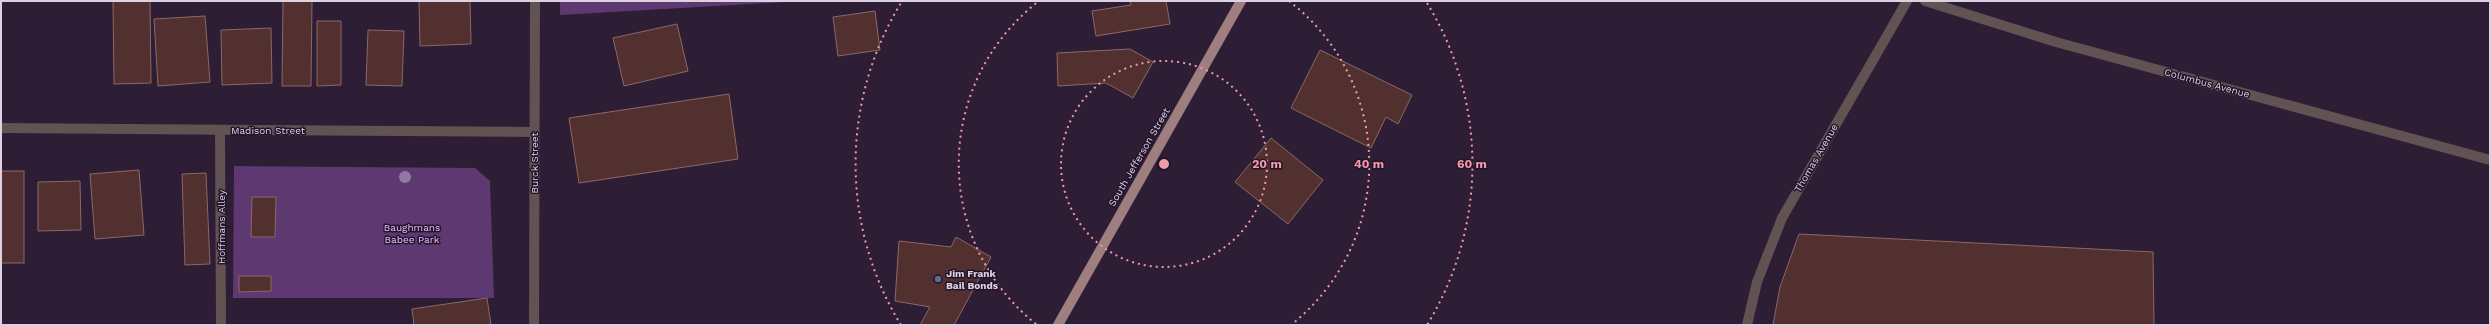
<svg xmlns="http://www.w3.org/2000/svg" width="2491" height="326" font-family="'Work Sans',sans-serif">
	<rect width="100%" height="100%" fill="#2d1d35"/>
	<g fill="#5e3871">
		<path d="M560,1H804L560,15Z"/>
		<path d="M234,166L475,168L490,181L494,298H233Z"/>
	</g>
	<g fill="#523030" stroke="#8d6866">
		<path d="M113,1H150L151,83L114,84Z"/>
		<path d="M283,1H312L311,86H282Z"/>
		<path d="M419,1H470L471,44L420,46Z"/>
		<path d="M1130,1H1166L1170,24L1096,36L1092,11L1131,5Z"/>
		<path d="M875,11L880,50L838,56L833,17Z"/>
		<path d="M205,16L210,82L158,86L154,19Z"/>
		<path d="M317,21H341V85L317,86Z"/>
		<path d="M677,24L688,71L624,86L613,38Z"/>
		<path d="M271,28L272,83L222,85L221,30Z"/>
		<path d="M368,30L404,31L402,86L366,85Z"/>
		<path d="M1130,49L1153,62L1133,98L1106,83L1058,86L1057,53Z"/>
		<path d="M1320,50L1412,95L1398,124L1386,117L1371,148L1291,108Z"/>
		<path d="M729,94L738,159L579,183L569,118Z"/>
		<path d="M1271,138L1323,180L1288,224L1235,182Z"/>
		<path d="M139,170L144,235L95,239L90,174Z"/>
		<rect x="1" y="171" width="23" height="92"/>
		<path d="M206,173L210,264L185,265L182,174Z"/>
		<path d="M80,181L81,230L38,231V182Z"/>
		<path d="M252,197H276L275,237H251Z"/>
		<path d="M1799,234L2153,252L2154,325H1773L1780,287Z"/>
		<path d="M956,237L991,257L954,325H920L930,307L895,301L899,241L951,247Z"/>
		<path d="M239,276H271V291L239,292Z"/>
		<path d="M487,298L491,325H414L412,309Z"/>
	</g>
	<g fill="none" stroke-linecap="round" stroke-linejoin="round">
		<g stroke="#625252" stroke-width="10">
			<path d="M1925,1L2056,42L2490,160"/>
			<path d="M1,128L534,132"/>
			<path d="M220,130L221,325"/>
			<path d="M534,325L535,1"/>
			<path d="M1747,325L1757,282L1782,218L1907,1"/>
		</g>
		<path stroke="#9f7e7f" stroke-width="10" d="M1058,325L1241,1"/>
	</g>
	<circle fill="#9378a3" cx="405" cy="177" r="6"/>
	<g fill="none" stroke="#f39aa7" stroke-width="2" stroke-dasharray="2 4">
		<circle cx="1164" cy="164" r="103"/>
		<path d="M1036 324A205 205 0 0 1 1039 1M1289 1A205 205 0 0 1 1292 324"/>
		<path d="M901 325A308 308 0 0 1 901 3M1427 3A308 308 0 0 1 1427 325"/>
	</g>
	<circle fill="#5c6f8a" stroke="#23142b" stroke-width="1.5" cx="938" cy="279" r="4"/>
	<g text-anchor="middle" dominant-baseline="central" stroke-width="3" stroke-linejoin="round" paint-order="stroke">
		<g font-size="10" fill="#dcd2e3" stroke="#23142b">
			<text transform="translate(2207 83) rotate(15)">Columbus Avenue</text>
			<text x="268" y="130">Madison Street</text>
			<text transform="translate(1139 157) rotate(-60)">South Jefferson Street</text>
			<text transform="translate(1816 158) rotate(-60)">Thomas Avenue</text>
			<text transform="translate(534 163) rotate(-90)">Burck Street</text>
			<text transform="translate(221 227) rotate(-90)">Hoffmans Alley</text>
		</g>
		<g font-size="10" fill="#e7c2fd" stroke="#23142b">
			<text x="412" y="227">Baughmans<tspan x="412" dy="12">Babee Park</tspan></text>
		</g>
		<g font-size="10" font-weight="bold" fill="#dcd2e3" stroke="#23142b" text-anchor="start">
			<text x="946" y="273">Jim Frank<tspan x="946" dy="12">Bail Bonds</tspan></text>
		</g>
	</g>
	<circle cx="1164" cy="164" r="6" fill="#f39aa7" stroke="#23142b" stroke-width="2"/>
	<g font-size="12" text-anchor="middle" font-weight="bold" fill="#f39aa7" stroke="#23142b" stroke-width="3" stroke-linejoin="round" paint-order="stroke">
		<text x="1267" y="168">20 m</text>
		<text x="1369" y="168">40 m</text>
		<text x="1472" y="168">60 m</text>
	</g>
	<rect width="2491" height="326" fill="none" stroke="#dcd2e3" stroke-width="4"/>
</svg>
